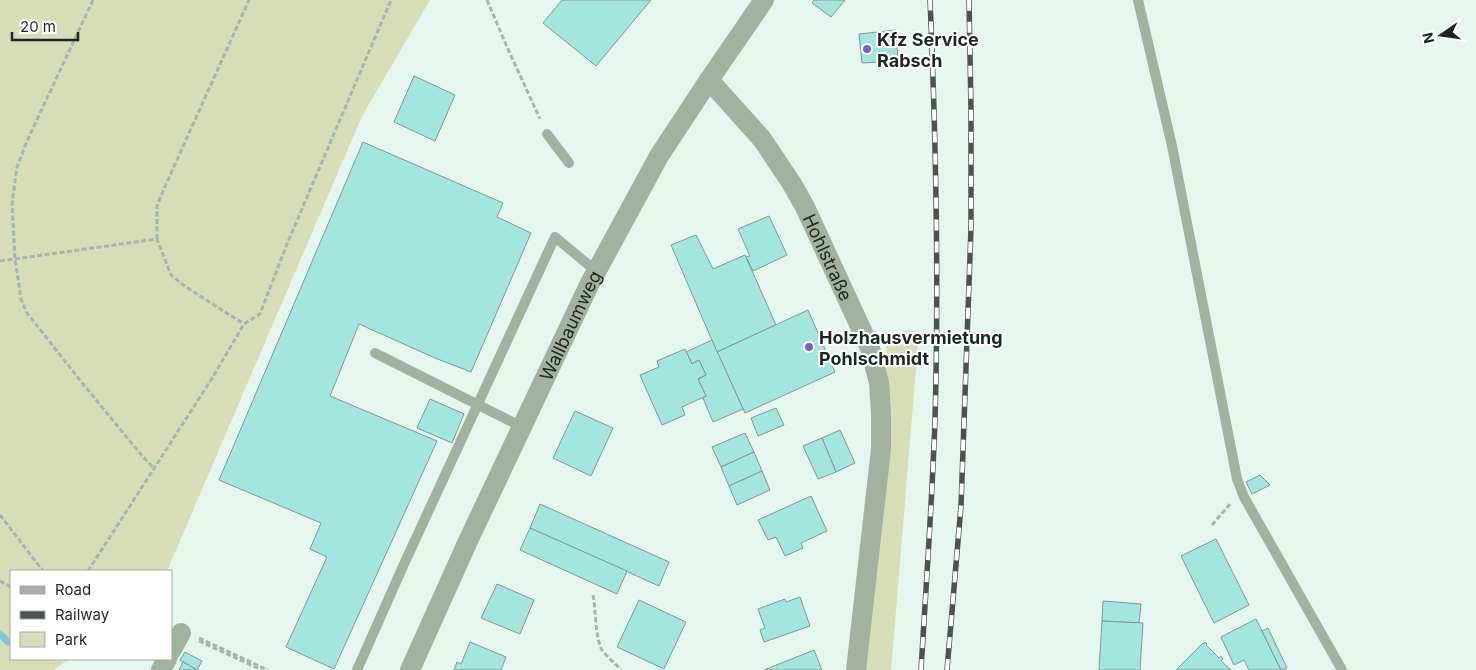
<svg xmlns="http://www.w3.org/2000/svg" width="1476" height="670" font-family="Inter,sans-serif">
	<rect width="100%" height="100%" fill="#e4f6ed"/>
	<g fill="#d6ddb7">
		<path d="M0,0H430L362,116L167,571H11V659H69L53,670H0Z"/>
		<path d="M906,330L919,332L891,670H861L874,514L887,342Z"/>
	</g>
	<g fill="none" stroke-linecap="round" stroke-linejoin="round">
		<path stroke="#85c5d3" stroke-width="7" d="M0,634L8,642"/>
	</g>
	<g fill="#a3e6e0" stroke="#839694">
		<path d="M562,0H651L596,66L543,23Z"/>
		<path d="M814,0H845L831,17L812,3Z"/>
		<path d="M896,30L898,61L862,63L859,34Z"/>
		<path d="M414,76L455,95L435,141L394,122Z"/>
		<path d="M363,142L503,203L497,217L531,233L471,372L435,358L359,324L330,396L437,441L334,669L286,647L327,557L310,549L321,523L219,480Z"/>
		<path d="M769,216L787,255L753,271L746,257L750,256L738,229Z"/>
		<path d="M696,235L713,269L745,255L776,325L717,352L671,245Z"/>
		<path d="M808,310L835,372L745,413L717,352Z"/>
		<path d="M712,340L743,409L713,422L703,398L706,396L698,379L706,375L699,360L692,364L686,352Z"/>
		<path d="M685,349L692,364L699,360L706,375L698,379L706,396L682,407L685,415L662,425L640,375L659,367L657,361Z"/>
		<path d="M430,399L464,414L452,443L417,428Z"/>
		<path d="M776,408L784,425L758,436L751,418Z"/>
		<path d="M575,411L613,428L591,476L553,458Z"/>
		<path d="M840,430L855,463L836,472L822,438Z"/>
		<path d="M745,433L754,452L721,467L712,447Z"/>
		<path d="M822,438L836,472L818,479L803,446Z"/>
		<path d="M754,452L762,471L729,486L721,467Z"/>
		<path d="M762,471L770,490L737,505L729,486Z"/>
		<path d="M1260,475L1270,485L1252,494L1246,482Z"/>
		<path d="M811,496L827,531L801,543L803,548L785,556L776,537L768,540L758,520Z"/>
		<path d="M540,504L669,562L659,586L530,528Z"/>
		<path d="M530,528L627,571L617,594L520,550Z"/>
		<path d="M1216,539L1249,605L1214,623L1181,556Z"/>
		<path d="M497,584L534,600L520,634L481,618Z"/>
		<path d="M800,597L810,626L764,642L760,630L765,628L758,609L785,599L786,602Z"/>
		<path d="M639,600L686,622L664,669L617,647Z"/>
		<path d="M1103,601L1141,604L1139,623L1102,621Z"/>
		<path d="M1256,619L1262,631L1281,670H1249L1244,660L1234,665L1221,637Z"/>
		<path d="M1102,621L1143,623L1140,670H1099Z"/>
		<path d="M1268,628L1287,668L1283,670H1281L1262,631Z"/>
		<path d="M470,642L506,657L501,670H454L457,662L461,664Z"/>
		<path d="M1205,642L1207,644L1206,645L1219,658L1221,656L1223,659L1221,661L1231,670H1176L1203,643L1204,644Z"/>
		<path d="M814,650L822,670H764Z"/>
		<path d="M185,652L202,661L197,670L180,660Z"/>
		<path d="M183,662L197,670H179Z"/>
	</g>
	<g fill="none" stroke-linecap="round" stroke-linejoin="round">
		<g stroke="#a6b5ae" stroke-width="3" stroke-dasharray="5 2.5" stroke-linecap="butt">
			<path d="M93,0L27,141L17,167L12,204L15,259L21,299L27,313L83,384L143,457L154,468"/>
			<path d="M487,0L507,47L540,119"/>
			<path d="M157,239V206L163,191L249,0"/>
			<path d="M0,261L157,239L171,275L186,287L244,324"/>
			<path d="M0,515L43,571"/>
			<path d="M1212,525L1230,504"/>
			<path d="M88,571L211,380L244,324L260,314L287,244L391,0"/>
			<path d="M0,581L11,587"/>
			<path d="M593,595C596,609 595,638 602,650C607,657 615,663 621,670"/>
			<path d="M199,638L268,670"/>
			<path d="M199,641L262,670"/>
		</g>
		<g stroke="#a3b2a0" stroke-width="10">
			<path d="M1138,0L1172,146L1237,479L1244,497L1342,670"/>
			<path d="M547,134L569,163"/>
			<path d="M375,353L522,427"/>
			<path d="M357,670L404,564L555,237L597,272"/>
		</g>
		<g stroke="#a3b2a0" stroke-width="20">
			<path id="s1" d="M709,80L762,139L792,184L805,207L870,348L879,383L881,413V449L856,670"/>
			<path d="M171,651L181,633"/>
			<path d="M161,670L167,659"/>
			<path id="s2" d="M410,670L468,541L589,285L659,156L709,80L764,0"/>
		</g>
		<defs>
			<g id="rail">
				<path d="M921,670C926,587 932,504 935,420C939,280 936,140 930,0"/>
				<path d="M947,670L961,506L971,228V110L969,0"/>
			</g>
		</defs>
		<use href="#rail" stroke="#4a544f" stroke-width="5.5"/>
		<use href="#rail" stroke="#fff" stroke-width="4" stroke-dasharray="11" stroke-linecap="butt"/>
	</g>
	<g fill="#725fd9" stroke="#fff" stroke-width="2">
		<circle cx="867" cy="49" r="5"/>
		<circle cx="809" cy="347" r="5"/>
	</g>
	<g text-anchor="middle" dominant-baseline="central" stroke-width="4" stroke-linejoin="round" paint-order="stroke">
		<g font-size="18" font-weight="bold" fill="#1e2522" stroke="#fff" text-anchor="start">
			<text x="877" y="39">Kfz Service<tspan x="877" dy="21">Rabsch</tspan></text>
			<text x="819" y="337">Holzhausvermietung<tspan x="819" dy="21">Pohlschmidt</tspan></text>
		</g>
		<g font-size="18" fill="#1e2522" stroke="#fff">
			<text stroke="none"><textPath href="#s1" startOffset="215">Hohlstraße</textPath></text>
			<text stroke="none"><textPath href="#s2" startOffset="380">Wallbaumweg</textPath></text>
		</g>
	</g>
	<rect x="10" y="570" width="162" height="90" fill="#ffffff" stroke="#a5a8a7"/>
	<rect x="20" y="586" width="25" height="8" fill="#a3b2a0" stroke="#a5a8a7"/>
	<text x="55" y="595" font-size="15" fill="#1e2522">Road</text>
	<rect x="20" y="611" width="25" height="8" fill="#4a544f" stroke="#a5a8a7"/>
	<text x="55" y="620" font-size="15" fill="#1e2522">Railway</text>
	<rect x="20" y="632" width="25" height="15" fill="#d6ddb7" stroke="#a5a8a7"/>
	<text x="55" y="645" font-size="15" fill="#1e2522">Park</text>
	<g transform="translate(1441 35) rotate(257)" stroke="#ffffff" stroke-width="4" paint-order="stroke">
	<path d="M0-4L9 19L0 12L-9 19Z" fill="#1e2522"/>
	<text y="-8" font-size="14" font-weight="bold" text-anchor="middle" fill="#1e2522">N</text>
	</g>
	<path d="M12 32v8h66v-8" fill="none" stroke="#1e2522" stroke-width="2.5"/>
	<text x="20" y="32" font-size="15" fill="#1e2522" stroke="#ffffff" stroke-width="4" paint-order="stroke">20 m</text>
</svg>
